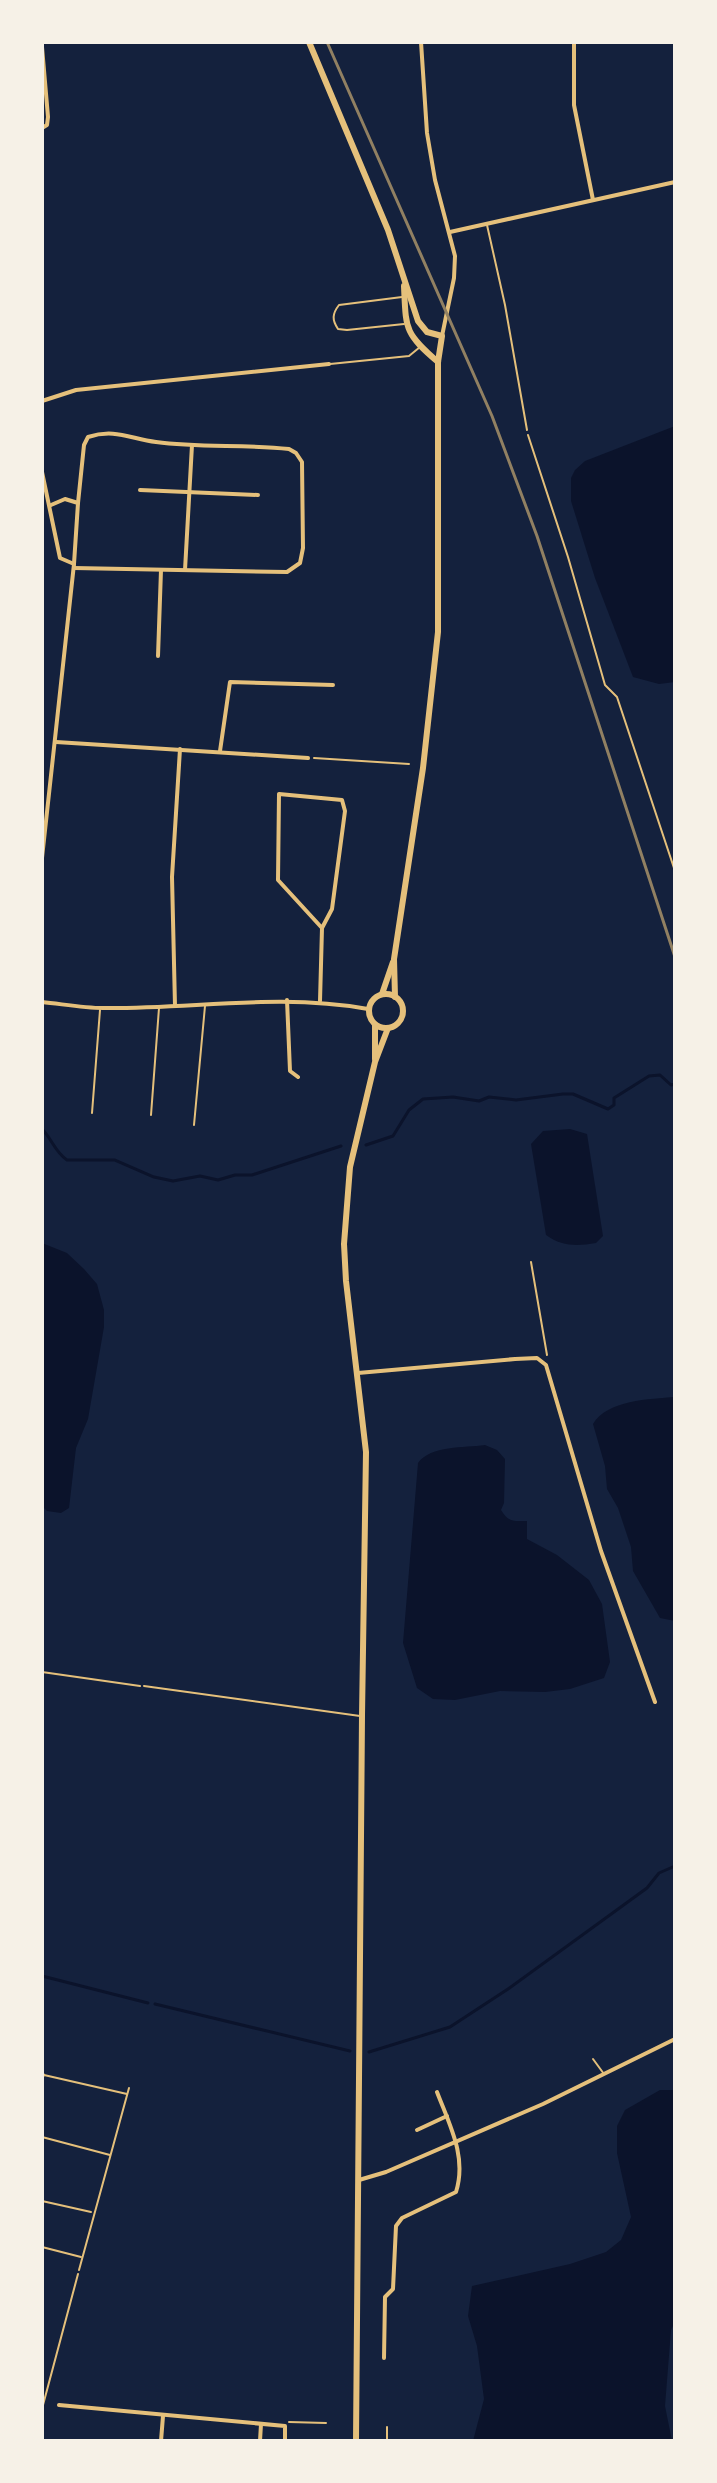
<svg xmlns="http://www.w3.org/2000/svg" width="717" height="2483" font-family="Poppins,sans-serif">
	<rect width="100%" height="100%" fill="#14213d"/>
	<g fill="#0b132b">
		<path d="M675,426V682L659,684L633,677L595,578L571,501V478L575,470L585,461Z"/>
		<path d="M570,1129L587,1134L603,1236L596,1243C578,1246 562,1247 546,1235L531,1144L543,1131Z"/>
		<path d="M42,1243L67,1253L84,1269L97,1284L104,1310V1327L88,1419L76,1448L69,1508L61,1513L47,1511L42,1506Z"/>
		<path d="M675,1397V1621L660,1618L633,1571L631,1547L618,1508L607,1489L605,1466L593,1424C607,1400 650,1399 675,1397Z"/>
		<path d="M485,1445L497,1450L505,1459L504,1503L501,1510C509,1523 514,1521 527,1521V1539L557,1555L589,1580L602,1604L610,1662L604,1678L570,1689L545,1692L500,1691L455,1700L433,1699L417,1688L403,1643L418,1463C431,1445 464,1448 485,1445Z"/>
		<path d="M660,2090H675V2322L671,2330L665,2406L672,2441H473L484,2399L477,2346L468,2316L472,2286L570,2264L606,2252L621,2240L631,2217L617,2153V2126L625,2110Z"/>
	</g>
	<g fill="none" stroke-linecap="round" stroke-linejoin="round">
		<g stroke="#0b132b" stroke-width="3">
			<path d="M42,1129C52,1139 55,1152 67,1160H115L154,1177L173,1181L200,1176L218,1180L235,1175H252L341,1146"/>
			<path d="M366,1145L393,1136L409,1110L423,1099L453,1097L479,1101L489,1097L516,1100L563,1094H573L608,1109L614,1105V1098L649,1076L660,1075L671,1085L675,1084"/>
			<path d="M42,1976L148,2003"/>
			<path d="M155,2004L350,2051"/>
			<path d="M369,2052L450,2027L508,1989L647,1888L659,1873L675,1866"/>
		</g>
		<g stroke="#e5c07b" stroke-width="2">
			<path d="M528,435L568,557L601,671L605,685L617,697L675,871"/>
			<path d="M314,758L409,764"/>
			<path d="M531,1262L547,1355"/>
			<path d="M42,1672L140,1686"/>
			<path d="M43,2405L78,2274"/>
			<path d="M289,2422L326,2423"/>
		</g>
		<g stroke="#e5c07b" stroke-width="2">
			<path d="M487,225L505,305L527,430"/>
			<path d="M402,297L339,305C332,314 332,320 338,329L347,330L404,324"/>
			<path d="M330,364L409,356L420,347"/>
			<path d="M92,1113L100,1010"/>
			<path d="M151,1115L159,1008"/>
			<path d="M194,1125L205,1006"/>
			<path d="M144,1686L360,1716"/>
			<path d="M593,2059L604,2074"/>
			<path d="M44,2075L127,2094"/>
			<path d="M42,2137L110,2155"/>
			<path d="M42,2201L91,2212"/>
			<path d="M42,2247L81,2257"/>
			<path d="M79,2270L129,2088"/>
			<path d="M387,2441V2427"/>
		</g>
		<g stroke="#e5c07b" stroke-width="4">
			<path d="M421,42L427,133L435,180L455,256L454,278L442,336"/>
			<path d="M574,42V105L593,200"/>
			<path d="M42,47L48,117L47,125L42,128"/>
			<path d="M450,232L675,182"/>
			<path d="M42,401L76,390L329,364"/>
			<path d="M42,472L60,558L74,564L42,858"/>
			<path d="M140,490L258,495"/>
			<path d="M51,505L65,499L78,503L74,564"/>
			<path d="M74,568L287,572L300,563L303,548L302,462L296,453L289,449C245,444 200,448 156,442C131,439 115,428 88,437L84,445L78,503"/>
			<path d="M185,570L192,445"/>
			<path d="M158,656L161,570"/>
			<path d="M56,742L308,758"/>
			<path d="M220,751L230,682L333,685"/>
			<path d="M287,1000L290,1071L298,1077"/>
			<path d="M320,1001L322,928L332,909L345,811L342,800L279,794L278,880L322,928"/>
			<path d="M42,1002C62,1004 83,1008 103,1008C194,1009 278,993 368,1009"/>
			<path d="M175,1006L172,877L180,749"/>
			<path d="M358,1373L515,1359L537,1358L546,1365L601,1551L655,1702"/>
			<path d="M42,2076L43,2075"/>
			<path d="M417,2130L447,2116"/>
			<path d="M359,2180L386,2172L543,2104L675,2039"/>
			<path d="M384,2358L385,2297L393,2289L396,2226L402,2218L456,2192C467,2157 450,2126 437,2092"/>
			<path d="M59,2405L285,2426V2441"/>
			<path d="M161,2441L163,2416"/>
			<path d="M260,2441L261,2424"/>
		</g>
		<g stroke="#e5c07b" stroke-width="6">
			<path d="M309,42L388,230L418,321L427,332L442,336L438,362V632L423,768L394,959L395,997"/>
			<path d="M404,286C406,329 404,333 438,362"/>
			<circle cx="386" cy="1011" r="17"/>
			<path d="M382,994L393,962"/>
			<path d="M375,1059V1025"/>
			<path d="M356,2441L362,1716L366,1452L346,1281L344,1244L350,1167L375,1062L388,1028"/>
		</g>
		<path stroke="#918062" stroke-width="3" d="M327,42L492,416L537,536L675,957"/>
	</g>
	<rect width="717" height="2483" fill="none" stroke="#f6f1e7" stroke-width="88"/>
</svg>
